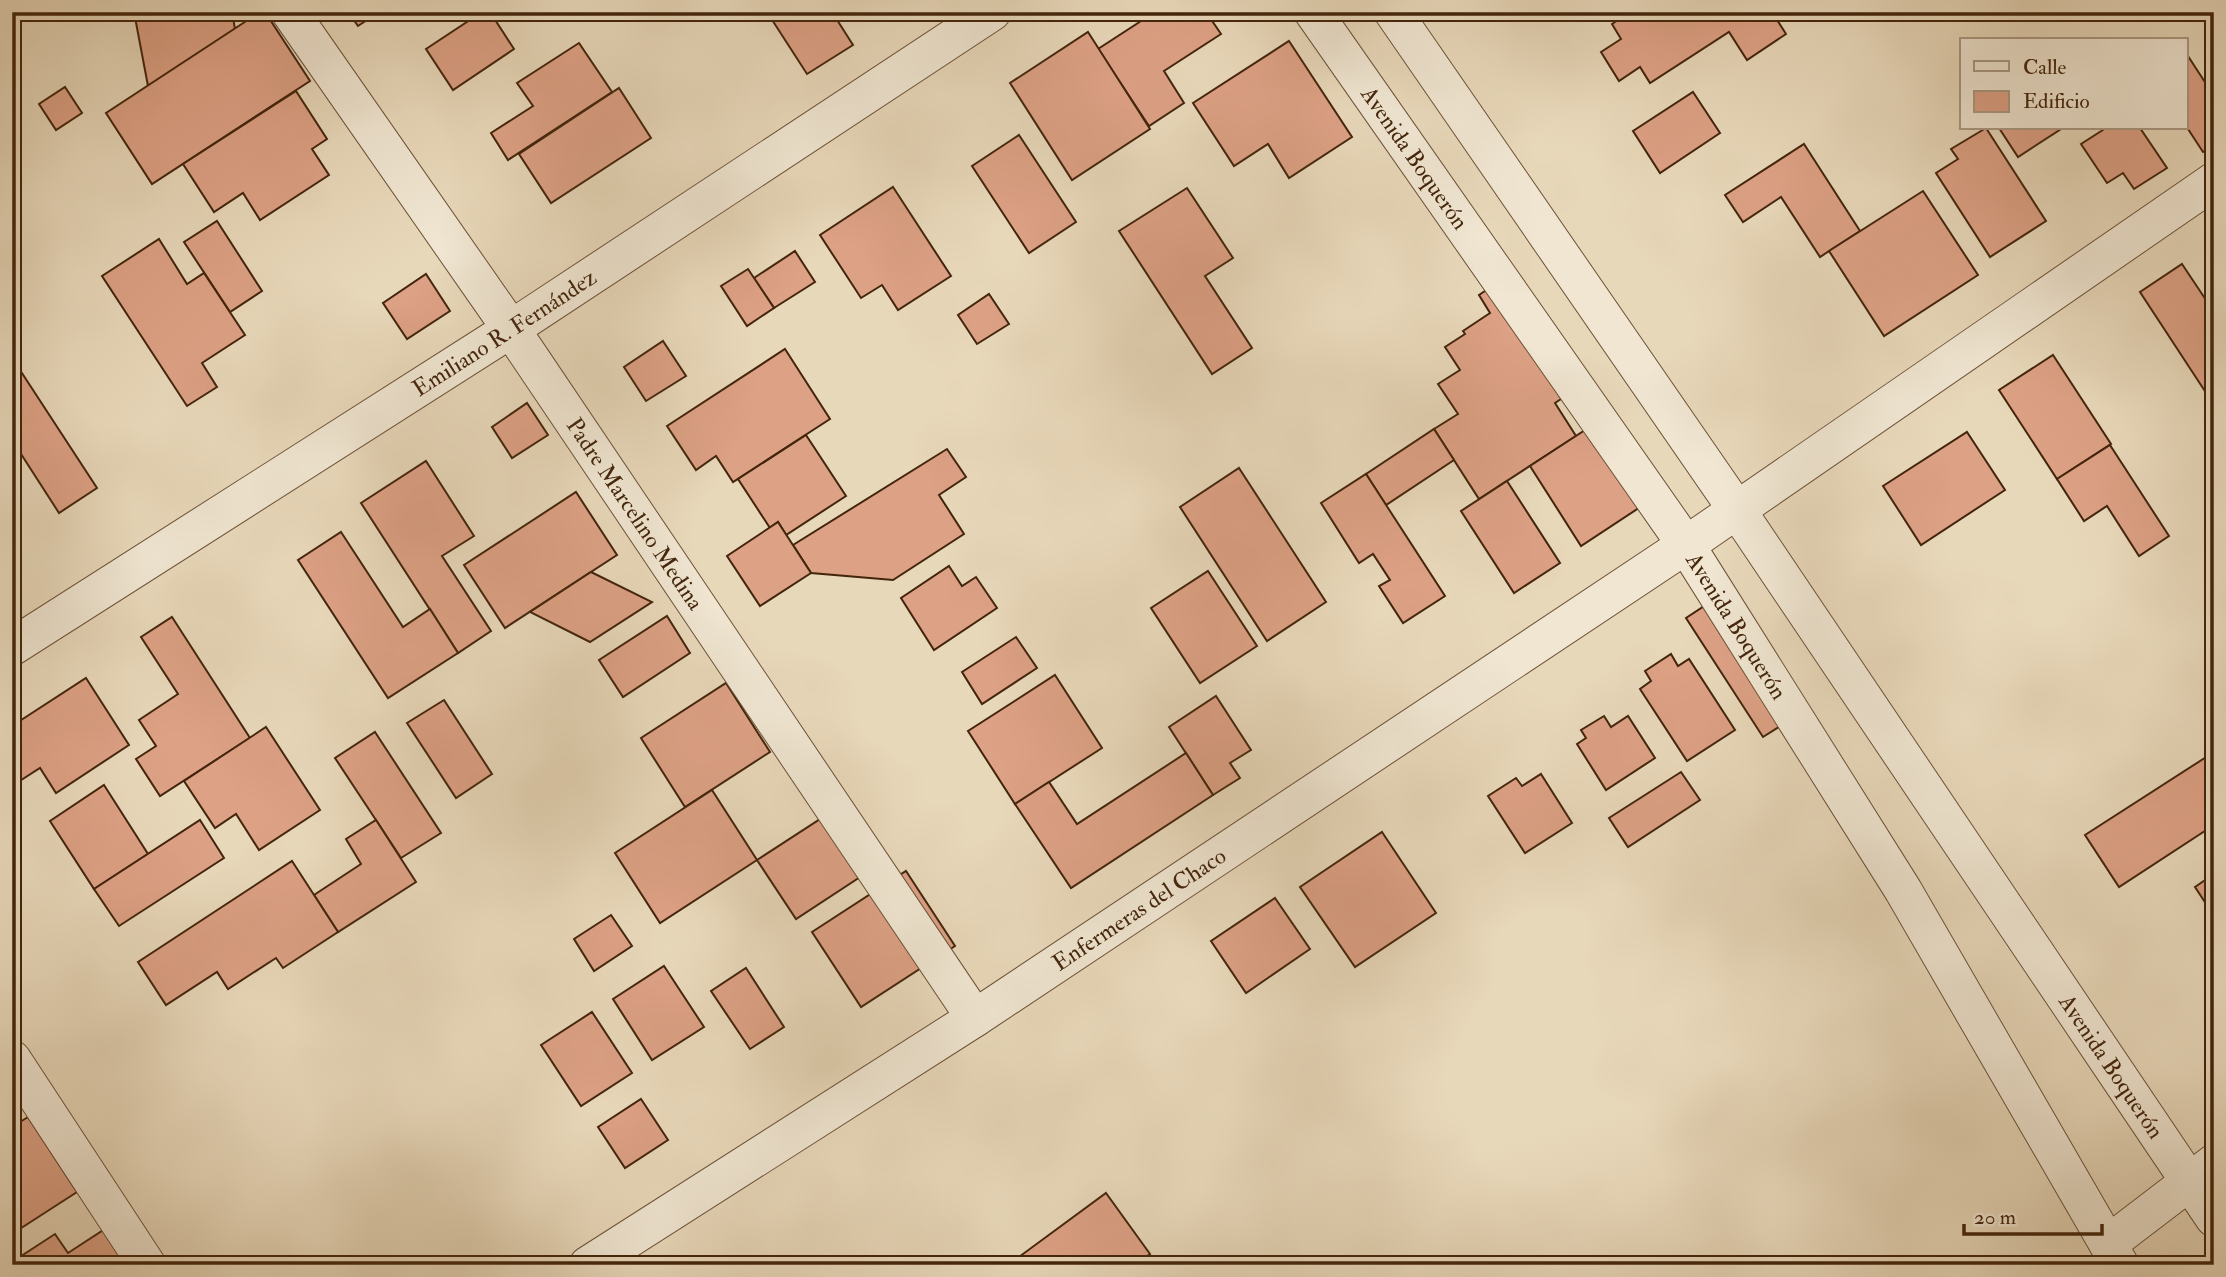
<svg xmlns="http://www.w3.org/2000/svg" width="2226" height="1277" font-family="'IM FELL Double Pica',serif">
	<rect width="100%" height="100%" fill="#e8d8ba"/>
	<filter id="stains"><feTurbulence type="fractalNoise" baseFrequency=".00286" numOctaves="4"/><feColorMatrix values="0 0 0 0 .2 0 0 0 0 .09 0 0 0 0 .02 0 0 0 .5 -.17"/></filter>
	<radialGradient id="worn" r=".72"><stop offset=".6" stop-color="#630" stop-opacity="0"/><stop offset="1" stop-color="#630" stop-opacity=".3"/></radialGradient>
	<g fill="#dda185" stroke="#43250c" stroke-width="2">
		<path d="M134,12H232L235,29L148,86Z"/>
		<path d="M260,12H265L310,81L152,184L106,113Z"/>
		<path d="M348,12H379L358,26Z"/>
		<path d="M482,12H490L514,49L453,90L426,49Z"/>
		<path d="M767,12H832L853,45L807,74Z"/>
		<path d="M1155,12H1206L1221,34L1164,71L1184,103L1149,126L1098,49Z"/>
		<path d="M1630,12H1772L1786,34L1747,60L1729,32L1650,83L1640,67L1619,81L1601,52L1621,39L1612,24Z"/>
		<path d="M1088,32L1150,129L1072,180L1010,83Z"/>
		<path d="M1289,41L1352,137L1289,178L1268,144L1234,166L1193,103Z"/>
		<path d="M579,43L612,92L508,160L491,133L533,106L517,83Z"/>
		<path d="M2186,53L2214,96V145L2203,152L2186,126Z"/>
		<path d="M65,87L82,113L56,130L39,104Z"/>
		<path d="M619,88L651,138L551,203L519,154Z"/>
		<path d="M296,91L327,139L312,149L329,175L260,220L243,193L214,212L183,164Z"/>
		<path d="M1693,92L1720,133L1660,173L1633,131Z"/>
		<path d="M1986,128L2046,221L1990,257L1936,173L1958,159L1951,149Z"/>
		<path d="M1999,128H2060L2061,129L2018,157Z"/>
		<path d="M2106,128H2140L2167,168L2134,189L2123,173L2107,183L2081,144Z"/>
		<path d="M1019,135L1076,222L1029,253L972,166Z"/>
		<path d="M1804,144L1860,231L1820,257L1781,197L1743,222L1725,195Z"/>
		<path d="M893,187L951,276L898,310L882,285L861,298L820,235Z"/>
		<path d="M1187,188L1233,258L1205,276L1252,348L1212,374L1119,231Z"/>
		<path d="M1923,191L1978,275L1884,336L1829,251Z"/>
		<path d="M217,221L262,291L230,312L184,242Z"/>
		<path d="M159,239L187,284L204,273L245,335L202,363L217,387L187,406L102,276Z"/>
		<path d="M795,251L815,282L774,308L754,278Z"/>
		<path d="M2182,264L2214,312V405L2140,292Z"/>
		<path d="M748,269L774,308L747,326L721,286Z"/>
		<path d="M1515,271L1587,382L1555,403L1576,436L1479,499L1434,429L1458,414L1438,384L1460,370L1445,347L1465,334L1463,331L1490,313L1479,295Z"/>
		<path d="M426,274L450,311L407,339L383,303Z"/>
		<path d="M989,294L1009,324L977,344L958,315Z"/>
		<path d="M663,341L686,376L646,401L624,367Z"/>
		<path d="M785,349L830,419L733,482L716,456L696,470L667,426Z"/>
		<path d="M2053,355L2111,444L2057,479L1999,390Z"/>
		<path d="M18,367L97,488L59,513L12,440V371Z"/>
		<path d="M527,403L548,435L512,458L492,427Z"/>
		<path d="M1602,419L1654,498L1581,546L1530,466Z"/>
		<path d="M1434,429L1454,460L1386,505L1366,474Z"/>
		<path d="M1967,432L2005,490L1921,545L1883,486Z"/>
		<path d="M806,435L846,496L786,535L778,522L770,528L738,479Z"/>
		<path d="M2110,445L2169,536L2139,556L2107,506L2084,521L2057,479Z"/>
		<path d="M947,449L966,477L939,495L964,534L893,580L811,573L793,545Z"/>
		<path d="M426,461L474,536L442,556L491,631L458,653L361,503Z"/>
		<path d="M1239,468L1326,602L1267,641L1180,507Z"/>
		<path d="M1366,474L1445,596L1403,623L1379,586L1390,580L1373,554L1359,563L1321,503Z"/>
		<path d="M1507,481L1560,563L1514,593L1461,511Z"/>
		<path d="M576,492L617,555L505,628L464,565Z"/>
		<path d="M778,522L811,573L760,606L727,556Z"/>
		<path d="M341,532L403,627L430,609L458,653L388,698L298,560Z"/>
		<path d="M949,566L962,586L976,577L997,608L934,650L901,598Z"/>
		<path d="M1208,571L1257,646L1200,683L1151,608Z"/>
		<path d="M591,572L652,602L590,642L530,612Z"/>
		<path d="M1715,599L1793,718L1763,737L1686,618Z"/>
		<path d="M667,616L690,653L623,697L599,660Z"/>
		<path d="M172,617L250,738L160,796L136,759L156,746L139,720L178,694L141,637Z"/>
		<path d="M1016,637L1037,668L982,704L962,672Z"/>
		<path d="M1671,654L1678,666L1689,659L1735,730L1687,761L1640,689L1651,681L1645,671Z"/>
		<path d="M1055,675L1102,748L1015,804L968,731Z"/>
		<path d="M86,678L129,745L56,793L40,768L12,786V726Z"/>
		<path d="M726,683L770,752L685,807L641,738Z"/>
		<path d="M1216,696L1251,750L1230,763L1240,778L1213,795L1169,727Z"/>
		<path d="M444,700L492,774L456,798L407,723Z"/>
		<path d="M1604,716L1611,727L1628,716L1655,758L1606,790L1577,744L1586,738L1581,730Z"/>
		<path d="M266,727L320,810L259,850L236,814L215,828L184,781Z"/>
		<path d="M375,732L441,833L401,858L335,758Z"/>
		<path d="M2214,752V825L2119,887L2085,835Z"/>
		<path d="M1186,753L1213,795L1071,888L1015,804L1049,782L1077,824Z"/>
		<path d="M1681,772L1700,800L1628,847L1609,818Z"/>
		<path d="M1541,774L1572,823L1525,853L1488,796L1516,778L1522,786Z"/>
		<path d="M104,785L148,854L94,889L50,821Z"/>
		<path d="M712,790L757,860L660,923L615,853Z"/>
		<path d="M848,801L886,860L796,919L757,860Z"/>
		<path d="M200,820L224,858L119,926L94,889Z"/>
		<path d="M376,820L416,882L338,932L314,895L361,864L346,839Z"/>
		<path d="M1382,832L1436,913L1355,967L1300,887Z"/>
		<path d="M292,861L338,932L283,968L276,958L228,989L217,972L166,1005L138,962Z"/>
		<path d="M906,871L955,946L861,1007L812,932Z"/>
		<path d="M2214,874V916L2195,887Z"/>
		<path d="M1275,898L1310,949L1246,993L1211,941Z"/>
		<path d="M611,915L632,946L594,971L574,939Z"/>
		<path d="M664,966L704,1027L652,1060L613,999Z"/>
		<path d="M746,968L784,1027L750,1049L711,991Z"/>
		<path d="M592,1012L632,1073L581,1106L541,1045Z"/>
		<path d="M641,1099L668,1140L625,1168L598,1127Z"/>
		<path d="M28,1117L77,1192L12,1234V1127Z"/>
		<path d="M1106,1193L1150,1254L1135,1265H1008Z"/>
		<path d="M105,1229L122,1255L108,1265H12V1262L55,1234L68,1253Z"/>
	</g>
	<g fill="none" stroke-linecap="round" stroke-linejoin="round">
		<defs>
			<g id="street">
				<path id="s1" d="M290,12L511,329L975,1018"/>
				<path id="s2" d="M1313,12L1686,545L1903,890L2120,1265"/>
				<path id="s3" d="M1393,12L1737,510L2214,1218"/>
				<path id="s4" d="M12,647L511,329L992,12"/>
				<path d="M12,1059L147,1265"/>
				<path d="M2108,1244L2214,1163"/>
				<path id="s5" d="M588,1265L975,1018L1686,545L2214,181"/>
			</g>
		</defs>
		<use href="#street" stroke="#6c5238" stroke-width="39"/>
		<use href="#street" stroke="#f0e6d2" stroke-width="37"/>
	</g>
	<g text-anchor="middle" dominant-baseline="central" stroke-width="5" stroke-linejoin="round" paint-order="stroke">
		<g font-size="23" fill="#43250c" stroke="#f0e6d2">
			<text stroke="none"><textPath href="#s2" startOffset="178">Avenida Boquerón</textPath></text>
			<text stroke="none"><textPath href="#s4" startOffset="584">Emiliano R. Fernández</textPath></text>
			<text stroke="none"><textPath href="#s1" startOffset="609">Padre Marcelino Medina</textPath></text>
			<text stroke="none"><textPath href="#s2" startOffset="746">Avenida Boquerón</textPath></text>
			<text stroke="none"><textPath href="#s5" startOffset="656">Enfermeras del Chaco</textPath></text>
			<text stroke="none"><textPath href="#s3" startOffset="1276">Avenida Boquerón</textPath></text>
		</g>
	</g>
	<rect width="2226" height="1277" fill="none" stroke="#e8d8ba" stroke-width="42"/>
	<rect x="14" y="14" width="2198" height="1249" fill="none" stroke="#43250c" stroke-width="3.5"/>
	<rect x="21" y="21" width="2184" height="1235" fill="none" stroke="#43250c" stroke-width="2"/>
	<rect x="1960" y="38" width="228" height="91" fill="#f0e6d2" stroke="#ab9983" stroke-width="2"/>
	<rect x="1974" y="61" width="35" height="10" fill="#f0e6d2" stroke="#ab9983" stroke-width="2"/>
	<text x="2023" y="74" font-size="21" fill="#43250c">Calle</text>
	<rect x="1974" y="91" width="35" height="21" fill="#dda185" stroke="#ab9983" stroke-width="2"/>
	<text x="2023" y="108" font-size="21" fill="#43250c">Edificio</text>
	<path d="M1964 1224v10h138v-10" fill="none" stroke="#43250c" stroke-width="3.5"/>
	<text x="1974" y="1224" font-size="21" fill="#43250c" stroke="#f0e6d2" stroke-width="5" paint-order="stroke">20 m</text>
	<rect width="100%" height="100%" filter="url(#stains)"/>
	<rect width="100%" height="100%" fill="url(#worn)"/>
</svg>
